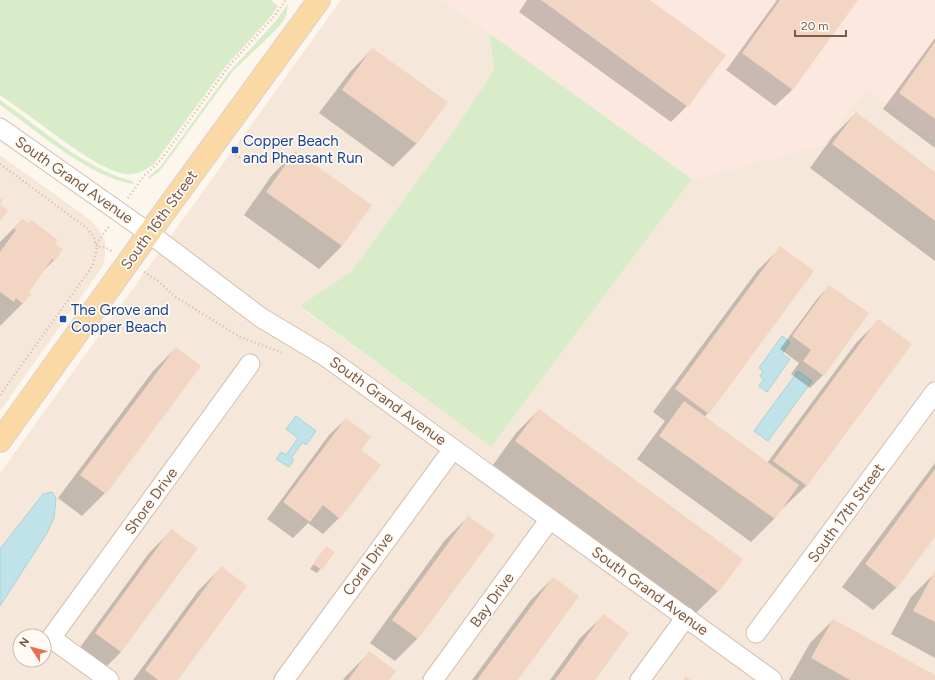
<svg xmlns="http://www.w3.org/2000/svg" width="935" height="680" font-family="Figtree,sans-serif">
	<rect width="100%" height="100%" fill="#fdf6ec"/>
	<g fill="#f5e8da" fill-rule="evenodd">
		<path d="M341,0H443L489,33L494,70L455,129L351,272L300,307L491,447L692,179L823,145L866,88L935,140V680H0V473ZM20,636H44V660H20Z"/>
		<path d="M0,155L89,219L97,227L105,241V256L103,265L98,273L0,411Z"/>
	</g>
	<path fill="#fde8e0" d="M443,0H935V140L866,88L823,145L692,179Z"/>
	<g fill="#d8ecc9">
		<path d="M0,0H272V1L278,6L268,20L226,66L154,164C145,171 136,175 125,174C102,170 69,145 50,131C34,119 17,107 0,95Z"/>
		<path d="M288,4L286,16L283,21L276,30L233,71L165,164L159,172L149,179L148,177L161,166L229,72L275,22Z"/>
		<path d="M489,33L692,179L491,447L300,306L351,272L455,129L494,70Z"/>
		<path d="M0,100C42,128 82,168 132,181L134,184C90,178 36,130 0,105Z"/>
	</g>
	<g fill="#bfe3e8" stroke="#a5d3da">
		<path d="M782,336L790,342L782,354L790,359L767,392L759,386L764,379L760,376L763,371L759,368Z"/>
		<path d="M798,371L812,381L768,441L754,431Z"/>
		<path d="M296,416L316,431L306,445L303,442L291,458L294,460L289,467L276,459L281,452L286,455L298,438L286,429Z"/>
		<path d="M52,492L56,498L54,518L47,533L0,606V549L43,494Z"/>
	</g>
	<g fill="#0003">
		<path d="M527,0H648L687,106L671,122L519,12Z"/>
		<path d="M777,0H857L792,90L775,106L726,70Z"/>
		<path d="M935,38V148L883,109Z"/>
		<path d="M372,49L446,102L416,144L393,167L319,113L350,72Z"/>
		<path d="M856,113L935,173V261L810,168L833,136Z"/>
		<path d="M295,152L370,206L342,246L319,269L244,215L272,175Z"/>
		<path d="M22,220L54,244V260L40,274L27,292L23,303L0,326V242Z"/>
		<path d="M780,248L708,413L704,417L767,463L856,343L879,320L911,344L806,486L783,508L782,507L774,519L751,542L637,459L665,421L653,412L757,271Z"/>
		<path d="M829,286L823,375L810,388L791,374L799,363L780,349L817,299Z"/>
		<path d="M176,348L105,493L82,516L58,498L153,371Z"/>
		<path d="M539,410L718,591L695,614L493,465L516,433Z"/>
		<path d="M346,419L359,450L339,518L323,534L308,523L293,538L267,519L329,435Z"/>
		<path d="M935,463V535L896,588L873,610L842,587Z"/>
		<path d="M468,517L418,638L395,661L370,643L445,540Z"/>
		<path d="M172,530L121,652L98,675L73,657L149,553Z"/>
		<path d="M323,551L333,552L317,573L310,569Z"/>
		<path d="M221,568L177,680H133L198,591Z"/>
		<path d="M934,574H935V658L891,634L911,597Z"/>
		<path d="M553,578L517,680H472L530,601Z"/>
		<path d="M603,616L594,680H550L580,638Z"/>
		<path d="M833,620L935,676V680H789L810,643Z"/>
		<path d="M369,653L388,680H343L346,676Z"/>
	</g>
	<g fill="#f3d5c3">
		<path d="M541,0H650L726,55L688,107Z"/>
		<path d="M780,0H858L793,90L742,53Z"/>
		<path d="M935,42V119L899,93Z"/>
		<path d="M372,48L448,102L417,144L342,90Z"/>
		<path d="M856,112L935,172V221L832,144Z"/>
		<path d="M295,151L372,205L342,246L266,192Z"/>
		<path d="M0,198L3,200L0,204L8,210L0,221Z"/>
		<path d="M22,219L28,223L31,220L58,240L55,244L63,249L55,261L52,259L29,292L31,294L23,304L16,298L14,302L0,292V252L16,230L14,229Z"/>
		<path d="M780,246L814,271L709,414L675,389Z"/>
		<path d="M829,285L869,313L824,376L803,361L811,350L792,336Z"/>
		<path d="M878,319L912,344L807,486L773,461Z"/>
		<path d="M176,347L201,366L106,494L80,475Z"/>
		<path d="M684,401L799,485L775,519L659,436Z"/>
		<path d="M539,409L743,559L719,592L515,441Z"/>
		<path d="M346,418L371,437L361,450L381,465L340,519L323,505L310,522L283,502Z"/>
		<path d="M935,469V537L897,588L865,564Z"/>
		<path d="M468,516L495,535L418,639L392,620Z"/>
		<path d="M171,529L198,548L121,652L95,633Z"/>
		<path d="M326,546L335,552L322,570L313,564Z"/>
		<path d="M221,566L247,586L178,680H158L145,670Z"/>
		<path d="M935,571V622L913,611Z"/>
		<path d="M553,577L579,596L518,680H477Z"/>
		<path d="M603,614L629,633L595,680H555Z"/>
		<path d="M833,619L935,675V680H850L811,658Z"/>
		<path d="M369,651L396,671L389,680H348Z"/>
		<path d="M685,676L691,680H683Z"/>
	</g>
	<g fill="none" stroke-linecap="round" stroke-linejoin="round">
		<defs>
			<g id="minor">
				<path d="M0,128L149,233L260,317L325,356L772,680"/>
				<path d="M756,633L935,392"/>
				<path d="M109,680L51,638L250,364"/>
				<path d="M284,680L453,449"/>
				<path d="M433,680L550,519"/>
				<path d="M640,680L686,617"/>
			</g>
			<path id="major" d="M0,441L149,233L319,0"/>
		</defs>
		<use href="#minor" stroke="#d1beb0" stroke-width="21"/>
		<use href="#major" stroke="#dad1cd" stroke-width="24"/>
		<g stroke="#d9b8a5" stroke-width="2.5" stroke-dasharray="1 3" stroke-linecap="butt">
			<path d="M232,153L242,159"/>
			<path d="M0,164L88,229L94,238L97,247H105L113,252"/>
			<path d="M128,198L144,176L160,161L228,67L272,19L286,0"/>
			<path d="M96,244L110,225"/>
			<path d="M144,272L158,281L174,296L240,337L283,353"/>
			<path d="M0,395L89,271L93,264L97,247"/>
		</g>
		<use href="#minor" stroke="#fff" stroke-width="19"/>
		<use href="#major" stroke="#fbd9a5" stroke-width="22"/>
	</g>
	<g fill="#1a4fb4" stroke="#fffaf3" stroke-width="1.5">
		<rect x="231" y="146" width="8" height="8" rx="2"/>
		<rect x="59" y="315" width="8" height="8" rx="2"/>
	</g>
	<g text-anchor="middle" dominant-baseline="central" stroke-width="3.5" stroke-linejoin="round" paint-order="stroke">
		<g font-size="15" fill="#164399" stroke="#fffaf3" text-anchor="start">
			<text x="243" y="141">Copper Beach<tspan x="243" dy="17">and Pheasant Run</tspan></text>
			<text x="71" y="310">The Grove and<tspan x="71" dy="17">Copper Beach</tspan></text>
		</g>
		<g font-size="15" fill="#7a5c4d" stroke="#fffaf3">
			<text transform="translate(74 180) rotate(35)">South Grand Avenue</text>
			<text transform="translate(159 220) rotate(-54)">South 16th Street</text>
			<text transform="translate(388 401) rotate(36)">South Grand Avenue</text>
			<text transform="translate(151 501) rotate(-54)">Shore Drive</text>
			<text transform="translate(846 513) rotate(-54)">South 17th Street</text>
			<text transform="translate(368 564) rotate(-54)">Coral Drive</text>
			<text transform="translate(650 591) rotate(36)">South Grand Avenue</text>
			<text transform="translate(492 600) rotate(-54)">Bay Drive</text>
		</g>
	</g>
	<g transform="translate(32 648) rotate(306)"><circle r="19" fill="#fffaf3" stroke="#cabbb1"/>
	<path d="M0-3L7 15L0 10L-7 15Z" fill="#e76f51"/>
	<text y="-6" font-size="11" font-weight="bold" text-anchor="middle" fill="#7a5c4d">N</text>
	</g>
	<path d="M795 30v6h51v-6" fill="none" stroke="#7a5c4d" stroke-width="2"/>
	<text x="801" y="30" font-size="12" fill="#7a5c4d" stroke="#fffaf3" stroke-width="3" paint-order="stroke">20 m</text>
</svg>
